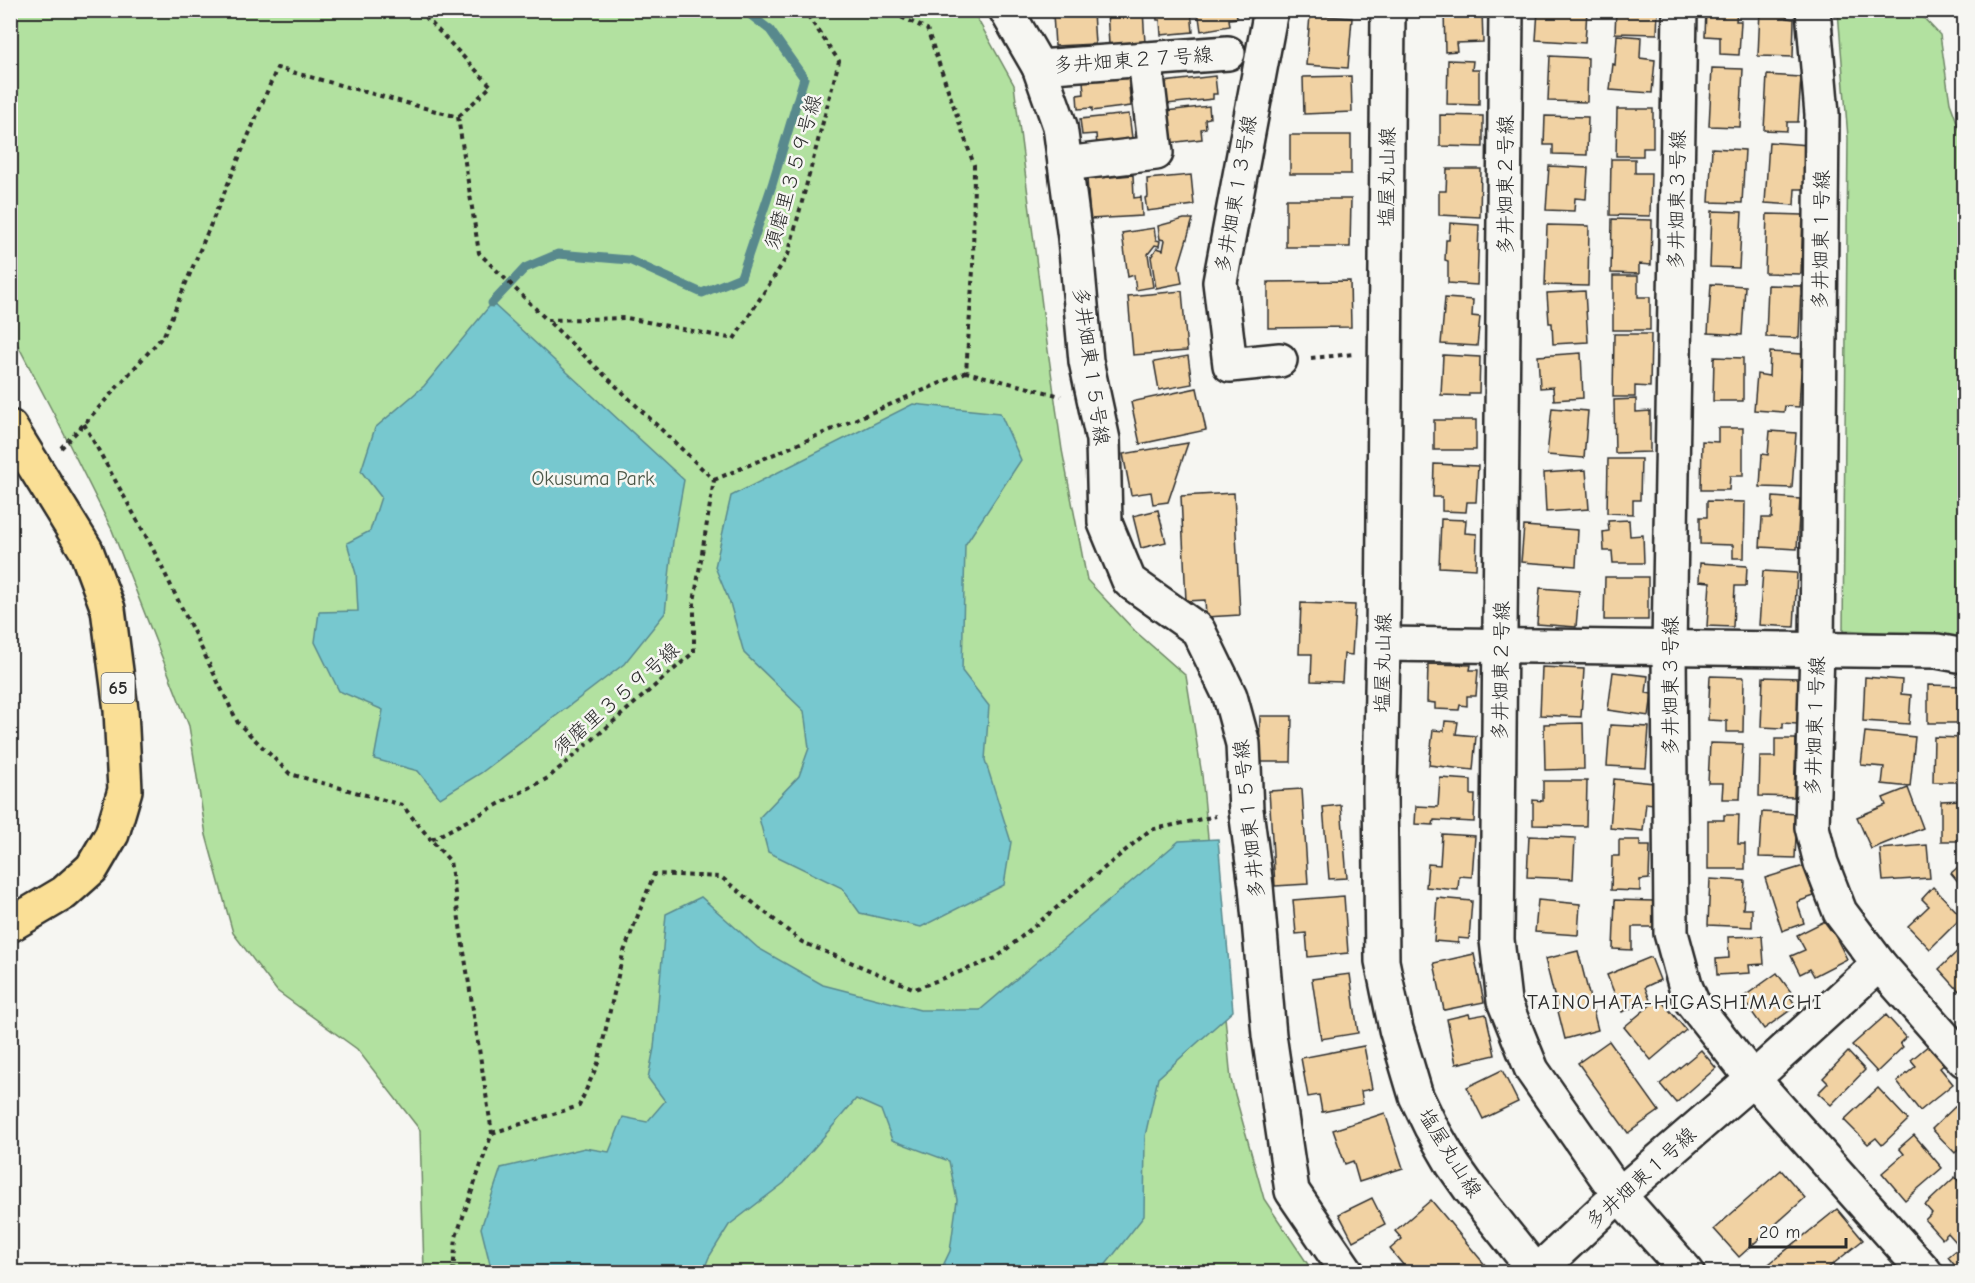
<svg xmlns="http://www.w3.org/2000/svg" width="1975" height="1283" font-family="'Comic Neue','Klee One',sans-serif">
	<rect width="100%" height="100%" fill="#f6f6f2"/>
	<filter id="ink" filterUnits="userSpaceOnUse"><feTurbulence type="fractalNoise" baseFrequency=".0167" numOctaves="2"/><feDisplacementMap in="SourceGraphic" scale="12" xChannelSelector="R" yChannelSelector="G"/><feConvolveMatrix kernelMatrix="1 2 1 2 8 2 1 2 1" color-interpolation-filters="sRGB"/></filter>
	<g filter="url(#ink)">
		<g fill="#b2e1a0" stroke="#6e8666" stroke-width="1.5">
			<path d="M1912,10L1919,13L1940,35L1950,103L1964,141V640L1956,637L1843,630L1848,138L1838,11Z"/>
			<path d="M10,11H973L1014,85L1045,329L1062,450L1087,580L1135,631L1186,676L1202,775L1231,1080L1264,1199L1313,1272H424L420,1130L357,1049L277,991L233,933L206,835L189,726L112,530L56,418L11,332Z"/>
		</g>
		<g fill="#77c8cf" stroke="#59898d" stroke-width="1.5">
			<path d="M492,303L684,480L673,541L665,613L624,664L481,773L440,798L418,771L374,759L383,710L339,691L315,642L319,612L358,611L356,574L347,543L370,531L381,497L361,471L375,428L424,386Z"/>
			<path d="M913,404L1000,413L1021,460L965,545L962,671L989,706L985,760L1011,842L1004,885L921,927L860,913L842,888L768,852L759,818L799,776L809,748L804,711L744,653L730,603L715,567L731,496Z"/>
			<path d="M1218,839L1233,1011L1158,1078L1145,1136L1144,1216L1100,1272H940L950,1251L957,1200L949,1161L892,1140L881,1110L856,1099L784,1183L729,1225L709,1257L703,1272H492L481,1228L501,1168L585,1148L609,1152L623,1117L647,1122L665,1101L648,1078L654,1048L666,914L701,897L758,948L823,985L920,1010H980L1179,841Z"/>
		</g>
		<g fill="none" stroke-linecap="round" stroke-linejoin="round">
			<path stroke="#59898d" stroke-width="9" d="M492,303L525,268L558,254L629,260L702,293L741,277L772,185L804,78L770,30L744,10"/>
		</g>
		<g fill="#f1d2a3" stroke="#2b2b2b" stroke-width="1.5">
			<path d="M1107,10H1143L1145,43L1109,45Z"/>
			<path d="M1156,10H1191L1193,32L1161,35L1160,20H1157Z"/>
			<path d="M1198,10H1236L1237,18L1229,19L1230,26L1201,31Z"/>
			<path d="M1444,10H1482L1483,42L1456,43L1457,51L1445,52Z"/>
			<path d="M1538,10H1587L1585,43L1536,40Z"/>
			<path d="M1616,10H1658L1657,34L1615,33Z"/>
			<path d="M1706,10H1737L1736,21H1741L1739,55L1720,54V37L1705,36Z"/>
			<path d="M1760,10H1788L1787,18L1794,19L1793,57L1758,56Z"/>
			<path d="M1093,12L1095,44L1055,46L1053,14Z"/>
			<path d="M1310,15L1352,18L1348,68L1306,65Z"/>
			<path d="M1617,35L1641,37L1640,58L1655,60L1652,93L1610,90L1613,64L1615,65Z"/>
			<path d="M1550,56L1588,58L1587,102L1548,101Z"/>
			<path d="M1448,60L1473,61L1472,70H1479V105L1447,104Z"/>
			<path d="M1712,68L1743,69L1740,127L1709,126Z"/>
			<path d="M1767,75L1801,77L1798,122H1787V131L1764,130Z"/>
			<path d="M1128,76L1131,106L1092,111V108L1078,109L1077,95L1084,94L1083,81Z"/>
			<path d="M1215,76L1217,94H1213V99L1167,104L1164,82Z"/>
			<path d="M1351,76L1352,112L1304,114L1303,77Z"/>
			<path d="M1209,106L1210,118L1205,119L1206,128L1201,129L1202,139L1169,143L1166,111Z"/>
			<path d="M1617,109H1653V148H1643V156H1616Z"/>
			<path d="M1129,114L1133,146H1097L1096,134L1082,135L1080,119Z"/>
			<path d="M1440,115L1483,116V147L1440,146Z"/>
			<path d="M1545,116L1588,117L1587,155L1553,154V145H1544Z"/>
			<rect x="1290" y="135" width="61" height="39"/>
			<path d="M1769,142L1809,145L1806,189H1795L1794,205L1765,203Z"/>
			<path d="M1712,148L1745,150L1742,203L1709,202Z"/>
			<path d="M1611,159H1635V173H1651L1650,216L1610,215Z"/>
			<path d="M1549,166L1588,168L1586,199L1575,198L1574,211L1546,210Z"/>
			<path d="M1447,169H1481L1480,217L1439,215V191H1446Z"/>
			<path d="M1133,175L1134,198L1141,197L1142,216L1090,219L1087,179Z"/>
			<path d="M1191,175L1194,205L1147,211L1145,198L1148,197L1147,179Z"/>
			<path d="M1286,199H1351L1350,247H1286Z"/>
			<path d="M1712,211L1742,212L1739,268L1710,267Z"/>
			<path d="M1767,214L1803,215L1801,274L1765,273Z"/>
			<path d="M1184,219H1193L1179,265L1182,283L1156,288L1151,257L1157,248L1163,250L1165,240L1160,239L1158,226Z"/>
			<path d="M1612,219L1652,220L1651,265L1639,264V274L1611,273Z"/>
			<path d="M1450,223L1479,225L1477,285L1448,283V261L1445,260L1446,240H1449Z"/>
			<path d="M1547,225L1589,226L1588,286L1545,285Z"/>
			<path d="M1154,228L1156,240L1160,241L1159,246L1155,245L1148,254L1153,287L1136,290L1134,275L1128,277L1122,233Z"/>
			<path d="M1613,276H1638V297H1650V330H1613Z"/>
			<path d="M1350,281L1351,327L1268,328V282Z"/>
			<path d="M1711,284L1745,286L1742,335L1708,333Z"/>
			<path d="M1768,285L1801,286L1799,338L1766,337Z"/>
			<path d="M1182,291L1187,351L1133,355L1128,296Z"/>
			<path d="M1585,291L1588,342L1553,344L1552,323H1549L1547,293Z"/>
			<path d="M1445,298L1473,300L1472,316L1480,317L1477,346L1441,344Z"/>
			<path d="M1614,334H1651L1650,387L1635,386V397H1613Z"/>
			<path d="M1770,352L1802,354L1799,407L1785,406L1784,412L1754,410L1757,374L1769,376Z"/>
			<path d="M1581,353L1583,398L1554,400L1553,387L1540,388L1538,356Z"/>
			<path d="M1443,355L1480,357L1479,393H1469V396L1441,395Z"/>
			<path d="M1188,356L1192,384L1159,390L1154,362Z"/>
			<path d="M1714,357L1743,358V401H1713Z"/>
			<path d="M1197,388L1206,430L1140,444L1131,402Z"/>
			<path d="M1636,399V412L1650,411V452L1615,453L1614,400Z"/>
			<path d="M1552,408L1588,411L1584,458L1547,455Z"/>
			<rect x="1434" y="420" width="42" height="30"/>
			<path d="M1718,428H1743V476H1730L1729,490H1701L1702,441L1718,442Z"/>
			<path d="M1770,431L1796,433L1792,488L1760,487L1762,454L1768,455Z"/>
			<path d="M1188,443L1168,502L1153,504L1151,492L1131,495L1123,454Z"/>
			<path d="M1608,459H1641L1640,500H1633V514L1607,513Z"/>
			<path d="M1434,464L1478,466L1476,502H1467L1466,512L1442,511V497H1433Z"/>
			<path d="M1586,470L1589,509L1546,512L1544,473Z"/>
			<path d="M1234,493L1240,615L1206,617L1205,600L1186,601L1181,496Z"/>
			<path d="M1773,497L1800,499L1797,549L1760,547L1762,518H1772Z"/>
			<path d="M1707,501L1745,502L1744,558H1733V545L1700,544V517H1707Z"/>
			<path d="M1158,510L1166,542L1141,548L1133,516Z"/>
			<path d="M1441,519L1466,520L1465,533L1477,534L1476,569L1439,567Z"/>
			<path d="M1629,520L1630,536L1643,535L1644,563H1613L1612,551H1604L1603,532L1609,531L1608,521Z"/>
			<path d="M1524,526L1578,530L1576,566L1521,562Z"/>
			<path d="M1700,563L1747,566L1746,586H1735L1733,627L1707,626L1710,582L1699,581Z"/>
			<path d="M1763,571L1797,573L1794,627L1759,625Z"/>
			<path d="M1605,577H1648V620H1604Z"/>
			<path d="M1540,588L1579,591L1576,627L1537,624Z"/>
			<path d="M1301,603L1355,605L1352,655L1344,654L1342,682L1311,681L1312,654H1299Z"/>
			<path d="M1428,664L1471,665L1470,670H1478L1476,696H1467V706L1460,705L1459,710L1435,709V703L1427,702Z"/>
			<path d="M1542,667L1584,669L1581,717L1540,715Z"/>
			<path d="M1613,672L1648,676L1646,693L1652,694L1649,716L1608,710Z"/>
			<path d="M1710,676L1744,677L1743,732H1727V721L1708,720Z"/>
			<path d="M1763,677L1800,678L1797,724L1783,723V728L1761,727Z"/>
			<path d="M1865,677L1902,680L1901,694L1911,695L1909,724L1863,721Z"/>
			<path d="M1928,685L1964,686V723H1928Z"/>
			<path d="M1260,716H1292L1291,762H1259Z"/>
			<path d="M1445,721L1458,722L1456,734L1476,736L1473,770L1429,765L1433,730L1444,731Z"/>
			<path d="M1583,723L1584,769L1545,770L1544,724Z"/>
			<path d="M1610,725L1649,727L1646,768L1607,766Z"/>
			<path d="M1865,732L1915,737L1910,787L1882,784L1884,767L1861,765Z"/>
			<path d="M1934,737L1964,738V780H1960V782H1933Z"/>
			<path d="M1775,739H1796L1794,797L1759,796L1760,757H1775Z"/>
			<path d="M1710,743L1743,744L1740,799H1722L1723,783H1708Z"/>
			<path d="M1440,778L1471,780V795H1475L1474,822L1434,820L1433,825L1415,824L1416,806L1438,807Z"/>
			<path d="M1614,779L1654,783L1653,804L1646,803L1643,831L1610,828Z"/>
			<path d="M1543,781H1587L1586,826L1533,825V800L1543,801Z"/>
			<path d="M1908,788L1923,828L1871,849L1857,817L1886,805L1883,798Z"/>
			<path d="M1302,789L1308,884L1275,886L1269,791Z"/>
			<path d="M1962,800V807H1964V841H1941V801Z"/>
			<path d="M1341,805L1347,878L1329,879L1323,807Z"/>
			<path d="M1762,812L1797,814L1795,858L1759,857Z"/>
			<path d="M1724,815H1739L1738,844H1745V869H1708V820H1724Z"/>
			<path d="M1442,834L1475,836L1472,877L1459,876L1458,890L1426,887L1428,864L1440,865Z"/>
			<path d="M1529,836L1575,838L1573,879L1527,877Z"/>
			<path d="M1619,840H1640V846H1650L1649,879L1640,880V891L1611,890L1612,856H1619Z"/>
			<path d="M1927,845L1930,878L1883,881L1880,849Z"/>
			<path d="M1964,862V889L1951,873Z"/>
			<path d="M1804,866L1814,896L1797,902L1804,923L1782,931L1765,878Z"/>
			<path d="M1710,879L1745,881L1743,909H1752V927L1708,925Z"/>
			<path d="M1933,887L1962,917L1930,949L1908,926L1929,906L1922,899Z"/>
			<path d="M1344,896L1348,953L1308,957L1306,933L1296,934L1293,900Z"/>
			<path d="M1437,898L1472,901L1469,939L1458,938V943L1434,941Z"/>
			<path d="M1538,900L1580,904L1578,935L1535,932Z"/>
			<path d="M1615,900L1654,901L1653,927H1632V950L1613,949Z"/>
			<path d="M1827,920L1847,959L1814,976L1810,969L1800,974L1791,956L1805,950L1797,935Z"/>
			<path d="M1762,936L1764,964L1749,965L1750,973L1717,975L1716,959L1729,958L1728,937Z"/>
			<path d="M1964,945V986L1959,991L1939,969Z"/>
			<path d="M1578,951L1598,1030L1565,1039L1545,959Z"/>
			<path d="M1474,954L1484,1002L1444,1010L1434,963Z"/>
			<path d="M1651,957L1660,980L1645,987L1650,1000L1622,1012L1607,975Z"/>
			<path d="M1777,973L1791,992L1788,994L1796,1006L1764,1029L1742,998Z"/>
			<path d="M1350,974L1358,1033L1321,1039L1312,979Z"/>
			<path d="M1659,998L1686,1030L1651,1060L1624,1027Z"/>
			<path d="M1469,1014L1470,1017L1486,1014L1495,1055L1456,1064L1447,1019Z"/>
			<path d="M1886,1015L1906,1037L1900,1043L1903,1047L1877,1072L1852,1045Z"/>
			<path d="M1609,1041L1659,1111L1628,1133L1578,1063Z"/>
			<path d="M1930,1044L1946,1063L1940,1068L1953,1084L1920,1111L1897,1082L1916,1066L1911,1060Z"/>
			<path d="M1364,1046L1372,1089L1361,1091L1363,1104L1322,1112L1319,1095L1308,1097L1301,1058Z"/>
			<path d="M1701,1050L1716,1068L1676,1103L1660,1084Z"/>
			<path d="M1848,1052L1865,1070L1831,1105L1818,1093L1828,1083L1823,1078Z"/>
			<path d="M1502,1070L1518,1102L1483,1119L1467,1087Z"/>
			<path d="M1878,1088L1908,1120L1882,1145L1876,1138L1868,1144L1844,1120Z"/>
			<path d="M1964,1098V1144L1955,1153L1932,1129Z"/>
			<path d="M1385,1113L1403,1168L1359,1182L1353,1161L1345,1164L1333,1130Z"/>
			<path d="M1914,1135L1942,1168L1905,1200L1882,1173L1904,1154L1899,1148Z"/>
			<path d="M1781,1170L1805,1198L1739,1257L1714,1229Z"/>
			<path d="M1955,1177L1964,1188V1235L1956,1242L1948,1233L1942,1239L1925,1220L1932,1213L1925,1205Z"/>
			<path d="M1372,1198L1385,1224L1353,1241L1339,1214Z"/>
			<path d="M1431,1200L1491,1272H1409L1390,1249L1402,1239L1395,1231Z"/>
			<path d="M1837,1209L1863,1240L1823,1272H1759Z"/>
			<path d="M1964,1244V1272H1960L1948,1257Z"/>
		</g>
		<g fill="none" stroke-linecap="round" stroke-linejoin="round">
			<defs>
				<g id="minor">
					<path d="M1006,10L1039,67L1060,126L1075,238L1086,361L1103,440L1105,523L1129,581L1198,630L1230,696L1243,744L1246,810L1256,886L1269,1035L1292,1191L1347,1272"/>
					<path d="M1271,10L1220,282L1230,365L1280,360"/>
					<path d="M1388,10L1383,644L1380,787L1382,961L1396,1029L1416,1096L1431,1127L1453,1165L1470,1189L1536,1272"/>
					<path d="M1506,10L1497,940L1504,1001L1532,1070L1619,1195L1687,1272"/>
					<path d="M1680,10L1669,648L1671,933L1686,988L1692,1002L1753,1079L1925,1272"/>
					<path d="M1039,67L1228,53"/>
					<path d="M1065,164L1156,153L1145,59"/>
					<path d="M1383,644L1937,651L1964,656"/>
					<path d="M1879,964L1964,1060"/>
					<path d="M1537,1272L1619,1195L1753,1079L1879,964L1840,912L1821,863L1812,827L1817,649L1822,114L1813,10"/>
				</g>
				<path id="major" d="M10,427L86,550L108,609L121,710L125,790L112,834L92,868L64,893L10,925"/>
			</defs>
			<use href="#minor" stroke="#2b2b2b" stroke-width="38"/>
			<use href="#major" stroke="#2b2b2b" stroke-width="38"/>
			<g stroke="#2b2b2b" stroke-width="4" stroke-dasharray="4.5 4.5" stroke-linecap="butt">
				<path d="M419,10L491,86L458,117"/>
				<path d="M885,10L927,29L974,165L973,270L966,372L1061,396"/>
				<path d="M1311,358L1354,354"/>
				<path d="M84,424L152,547L238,723L290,774L402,805L431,840"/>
				<path d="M61,448L84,424L164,335L277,68L458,117L479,253L547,320"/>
				<path d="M714,480L966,372"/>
				<path d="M492,1133L579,1106L598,1063L623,954L654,874L721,877L802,942L915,989L996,958L1150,830L1216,816"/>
				<path d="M453,1272L456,1237L492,1133L450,861L431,840L548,778L694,652V602L714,480L547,320L627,318L734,339L788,255L839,61L804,10"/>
			</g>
			<use href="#minor" stroke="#f6f6f2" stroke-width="33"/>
			<use href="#major" stroke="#fadf96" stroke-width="33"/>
		</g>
	</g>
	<g text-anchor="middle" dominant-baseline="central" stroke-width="5" stroke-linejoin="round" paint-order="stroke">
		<rect fill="#f6f6f2" stroke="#686867" stroke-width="1.5" x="101.5" y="673" width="33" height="30" rx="4.5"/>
		<g font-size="18" font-weight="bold" fill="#2b2b2b">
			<text x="118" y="688">65</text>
		</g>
		<g font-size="20" fill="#2b2b2b" stroke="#f6f6f2">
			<text transform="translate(1133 60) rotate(-4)">多井畑東２７号線</text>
			<text transform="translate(793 172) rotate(-74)">須磨里３５９号線</text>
			<text transform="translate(1387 177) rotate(-89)">塩屋丸山線</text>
			<text transform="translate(1505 185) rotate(-90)">多井畑東２号線</text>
			<text transform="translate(1236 194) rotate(-80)">多井畑東１３号線</text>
			<text transform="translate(1677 200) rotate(-89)">多井畑東３号線</text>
			<text transform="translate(1821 240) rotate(-89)">多井畑東１号線</text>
			<text transform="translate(1091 366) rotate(82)">多井畑東１５号線</text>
			<text transform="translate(1383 663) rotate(-89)">塩屋丸山線</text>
			<text transform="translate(1501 671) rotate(-89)">多井畑東２号線</text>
			<text transform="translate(1670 686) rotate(-90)">多井畑東３号線</text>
			<text transform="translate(616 699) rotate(-41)">須磨里３５９号線</text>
			<text transform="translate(1815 726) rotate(-88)">多井畑東１号線</text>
			<text transform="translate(1249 819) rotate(-96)">多井畑東１５号線</text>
			<text transform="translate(1450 1153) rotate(58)">塩屋丸山線</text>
			<text transform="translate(1641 1178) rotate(-42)">多井畑東１号線</text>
		</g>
		<g font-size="20" fill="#4d5848" stroke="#f6f6f2">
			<text x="593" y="478">Okusuma Park</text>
		</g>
		<g font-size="21" letter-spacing="1.5" fill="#2b2b2b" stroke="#f6f6f2">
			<text x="1675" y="1002">TAINOHATA-HIGASHIMACHI</text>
		</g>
	</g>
	<rect width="1975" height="1283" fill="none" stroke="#f6f6f2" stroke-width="36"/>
	<rect x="18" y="18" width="1939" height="1247" fill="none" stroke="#2b2b2b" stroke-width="2" filter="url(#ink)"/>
	<path d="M1750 1238v9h96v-9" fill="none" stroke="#2b2b2b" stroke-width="3"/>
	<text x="1759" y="1238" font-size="18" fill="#2b2b2b" stroke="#f6f6f2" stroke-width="4.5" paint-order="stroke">20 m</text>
</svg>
